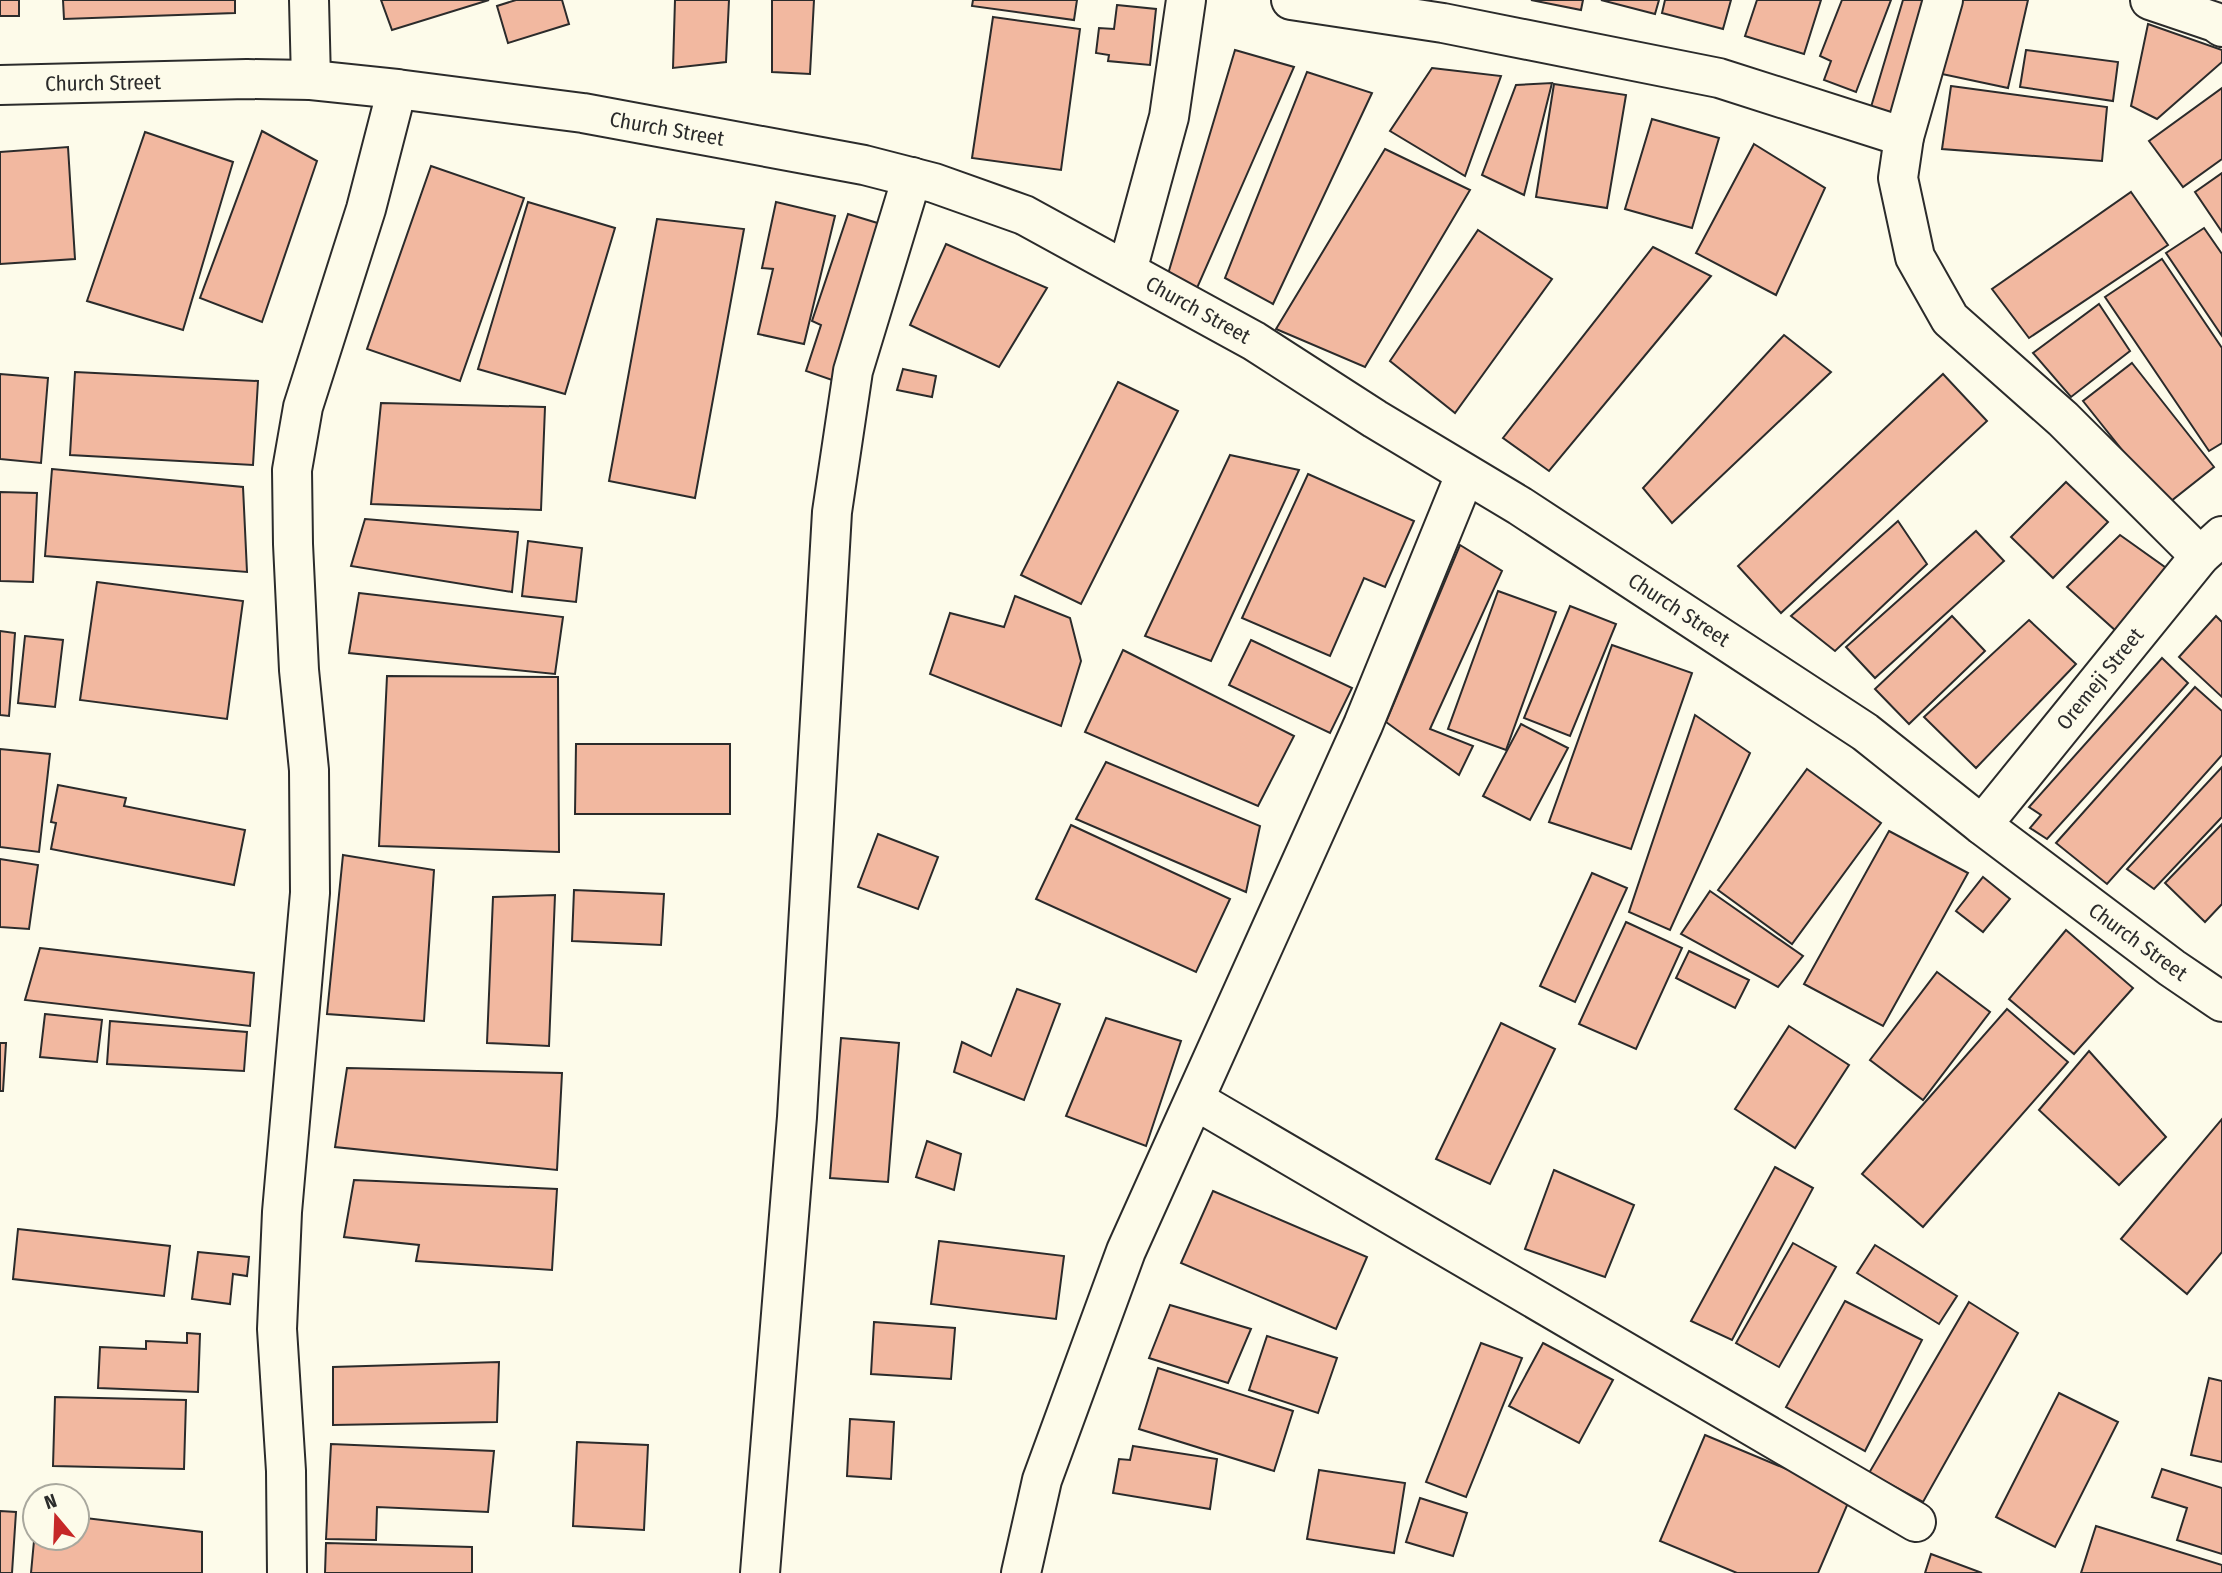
<svg xmlns="http://www.w3.org/2000/svg" width="2222" height="1573" font-family="'Fira Sans Condensed',sans-serif">
	<rect width="100%" height="100%" fill="#fdfbea"/>
	<g fill="#f2b8a0" stroke="#2b2b2b" stroke-width="2">
		<rect x="0" y="0" width="19" height="16"/>
		<path d="M63,0H235V13L64,19Z"/>
		<path d="M381,0H489L392,30Z"/>
		<path d="M516,0H562L569,24L508,43L497,6Z"/>
		<path d="M675,0H729L726,62L673,68Z"/>
		<path d="M772,0H814L810,74L772,72Z"/>
		<path d="M973,0H1077L1074,20L972,6Z"/>
		<path d="M1531,0H1583L1581,10Z"/>
		<path d="M1601,0H1659L1655,14Z"/>
		<path d="M1665,0H1731L1723,29L1662,13Z"/>
		<path d="M1757,0H1821L1804,54L1745,36Z"/>
		<path d="M1842,0H1891L1856,92L1824,80L1831,61L1820,56Z"/>
		<path d="M1903,0H1925L1893,114L1871,107Z"/>
		<path d="M1960,0H2028L2008,88L1942,74Z"/>
		<path d="M1117,5L1156,9L1150,65L1108,61L1109,55L1096,53L1099,28L1114,29Z"/>
		<path d="M993,17L1080,29L1061,170L972,158Z"/>
		<path d="M2148,24L2222,50V62L2157,119L2131,106Z"/>
		<path d="M1235,50L1294,67L1197,288L1168,274Z"/>
		<path d="M2026,50L2118,62L2113,101L2020,87Z"/>
		<path d="M1432,68L1501,76L1465,176L1390,131Z"/>
		<path d="M1307,72L1372,93L1273,304L1225,278Z"/>
		<path d="M1552,83L1524,195L1482,175L1516,85Z"/>
		<path d="M1554,84L1626,95L1607,208L1536,197Z"/>
		<path d="M1951,86L2107,107L2102,161L1942,149Z"/>
		<path d="M2222,88V159L2183,187L2149,141Z"/>
		<path d="M1652,119L1719,138L1692,228L1625,209Z"/>
		<path d="M262,131L317,161L262,322L200,298Z"/>
		<path d="M145,132L233,162L183,330L87,301Z"/>
		<path d="M1754,144L1825,188L1776,295L1696,253Z"/>
		<path d="M68,147L75,259L0,264V152Z"/>
		<path d="M1385,149L1470,190L1365,367L1276,329Z"/>
		<path d="M431,166L524,198L460,381L367,349Z"/>
		<path d="M2222,173V232L2195,192Z"/>
		<path d="M2131,192L2168,245L2029,338L1992,289Z"/>
		<path d="M528,202L615,228L565,394L478,369Z"/>
		<path d="M776,202L835,216L804,344L758,334L773,269L762,268Z"/>
		<path d="M848,214L884,225L832,380L806,371L821,325L812,321Z"/>
		<path d="M657,219L744,229L695,498L609,481Z"/>
		<path d="M2204,228L2222,254V336L2166,253Z"/>
		<path d="M1478,230L1552,279L1455,413L1390,361Z"/>
		<path d="M946,244L1047,288L999,367L910,325Z"/>
		<path d="M1653,247L1711,276L1549,471L1503,438Z"/>
		<path d="M2162,259L2222,348V443L2209,451L2105,297Z"/>
		<path d="M2099,304L2130,351L2071,397L2033,353Z"/>
		<path d="M1784,335L1831,372L1672,523L1643,488Z"/>
		<path d="M2132,363L2214,467L2166,505L2083,401Z"/>
		<path d="M903,369L936,376L932,397L897,390Z"/>
		<path d="M75,372L258,381L253,465L70,455Z"/>
		<path d="M0,374L48,378L41,463L0,459Z"/>
		<path d="M1943,374L1987,421L1781,613L1738,566Z"/>
		<path d="M1118,382L1178,411L1081,604L1021,575Z"/>
		<path d="M381,403L545,407L541,510L371,504Z"/>
		<path d="M1230,455L1299,470L1211,661L1145,636Z"/>
		<path d="M52,469L243,487L247,572L45,556Z"/>
		<path d="M1308,474L1414,521L1385,587L1364,578L1330,656L1242,618Z"/>
		<path d="M2066,482L2108,522L2053,578L2011,537Z"/>
		<path d="M0,492L37,493L33,582L0,581Z"/>
		<path d="M365,519L518,532L512,592L351,566Z"/>
		<path d="M1898,521L1927,564L1835,651L1791,616Z"/>
		<path d="M1976,531L2004,561L1875,678L1846,647Z"/>
		<path d="M2120,535L2169,570L2116,631L2067,587Z"/>
		<path d="M528,541L582,548L576,602L522,596Z"/>
		<path d="M1460,545L1502,571L1430,729L1473,746L1459,775L1386,722Z"/>
		<path d="M97,582L243,601L227,719L80,700Z"/>
		<path d="M1498,591L1556,612L1506,750L1448,729Z"/>
		<path d="M359,593L563,617L555,674L349,653Z"/>
		<path d="M1015,596L1070,618L1081,661L1061,726L930,674L950,613L1004,627Z"/>
		<path d="M1570,606L1616,624L1570,736L1524,718Z"/>
		<path d="M1952,616L1985,651L1909,724L1875,689Z"/>
		<path d="M2216,616L2222,622V697L2179,657Z"/>
		<path d="M2029,620L2076,664L1976,768L1924,717Z"/>
		<path d="M0,631L15,633L9,716L0,715Z"/>
		<path d="M25,636L63,640L55,707L18,703Z"/>
		<path d="M1251,640L1352,688L1330,733L1229,685Z"/>
		<path d="M1612,645L1692,673L1631,849L1549,822Z"/>
		<path d="M1123,650L1294,736L1258,806L1085,732Z"/>
		<path d="M2162,658L2188,683L2047,839L2030,828L2041,815L2029,807Z"/>
		<path d="M387,676L558,677L559,852L379,846Z"/>
		<path d="M2195,687L2222,711V755L2107,884L2056,843Z"/>
		<path d="M1695,715L1750,753L1670,930L1629,912Z"/>
		<path d="M1521,724L1568,748L1530,820L1483,796Z"/>
		<path d="M576,744H730V814H575Z"/>
		<path d="M0,749L50,754L39,852L0,847Z"/>
		<path d="M1106,762L1260,826L1246,892L1076,819Z"/>
		<path d="M2222,767V817L2154,889L2127,869Z"/>
		<path d="M1807,769L1881,823L1792,944L1718,890Z"/>
		<path d="M58,785L126,798L124,806L245,830L234,885L51,849L56,823L51,822Z"/>
		<path d="M2222,824V904L2205,922L2165,883Z"/>
		<path d="M1071,825L1230,899L1196,972L1036,899Z"/>
		<path d="M1889,831L1968,873L1883,1026L1804,984Z"/>
		<path d="M878,834L938,857L918,909L858,887Z"/>
		<path d="M343,855L434,870L424,1021L327,1014Z"/>
		<path d="M0,859L38,865L29,929L0,927Z"/>
		<path d="M1592,873L1627,888L1575,1002L1540,986Z"/>
		<path d="M1983,877L2010,899L1983,932L1956,911Z"/>
		<path d="M574,890L664,894L661,945L572,941Z"/>
		<path d="M1710,891L1803,956L1778,987L1681,934Z"/>
		<path d="M555,895L549,1046L487,1043L493,897Z"/>
		<path d="M1626,922L1682,948L1636,1049L1579,1024Z"/>
		<path d="M2066,930L2133,988L2074,1054L2009,999Z"/>
		<path d="M40,948L254,973L250,1026L25,1000Z"/>
		<path d="M1689,951L1749,980L1735,1008L1676,978Z"/>
		<path d="M1937,972L1990,1012L1923,1100L1870,1060Z"/>
		<path d="M1017,989L1060,1004L1024,1100L954,1072L962,1042L991,1056Z"/>
		<path d="M2007,1009L2068,1062L1923,1227L1862,1174Z"/>
		<path d="M45,1014L102,1020L97,1062L40,1057Z"/>
		<path d="M1106,1018L1181,1041L1146,1146L1066,1116Z"/>
		<path d="M110,1021L247,1032L244,1071L107,1064Z"/>
		<path d="M1501,1023L1555,1049L1490,1184L1436,1159Z"/>
		<path d="M1789,1026L1849,1065L1795,1148L1735,1109Z"/>
		<path d="M841,1038L899,1043L888,1182L830,1178Z"/>
		<path d="M0,1043H6L3,1091H0Z"/>
		<path d="M2089,1051L2166,1137L2119,1185L2039,1110Z"/>
		<path d="M347,1068L562,1073L557,1170L335,1147Z"/>
		<path d="M2222,1119V1252L2187,1294L2121,1239Z"/>
		<path d="M927,1141L961,1154L954,1190L916,1177Z"/>
		<path d="M1775,1167L1813,1188L1732,1340L1691,1321Z"/>
		<path d="M1554,1170L1634,1205L1605,1277L1525,1249Z"/>
		<path d="M354,1180L557,1189L552,1270L416,1261L419,1245L344,1237Z"/>
		<path d="M1213,1191L1367,1257L1336,1329L1181,1263Z"/>
		<path d="M18,1229L170,1246L164,1296L13,1279Z"/>
		<path d="M939,1241L1064,1256L1056,1319L931,1304Z"/>
		<path d="M1793,1243L1836,1267L1779,1367L1736,1343Z"/>
		<path d="M1875,1245L1957,1296L1939,1324L1857,1273Z"/>
		<path d="M198,1252L249,1257L247,1276L233,1274L230,1304L192,1299Z"/>
		<path d="M1845,1301L1922,1340L1865,1451L1786,1407Z"/>
		<path d="M1969,1302L2018,1333L1923,1502L1869,1473Z"/>
		<path d="M1170,1305L1251,1329L1228,1383L1149,1358Z"/>
		<path d="M874,1322L955,1328L951,1379L871,1374Z"/>
		<path d="M187,1333L200,1334L198,1392L98,1388L100,1347L146,1349V1341L187,1343Z"/>
		<path d="M1267,1336L1337,1358L1318,1413L1249,1390Z"/>
		<path d="M1481,1343L1522,1358L1466,1497L1426,1482Z"/>
		<path d="M1543,1343L1613,1380L1579,1443L1509,1406Z"/>
		<path d="M499,1362L497,1422L333,1425V1367Z"/>
		<path d="M1158,1368L1293,1411L1274,1471L1139,1429Z"/>
		<path d="M2209,1378L2222,1381V1462L2191,1455Z"/>
		<path d="M2059,1393L2118,1422L2055,1547L1996,1517Z"/>
		<path d="M55,1397L186,1400L184,1469L53,1466Z"/>
		<path d="M850,1419L894,1422L891,1479L847,1476Z"/>
		<path d="M1705,1435L1851,1496L1818,1573H1737L1660,1541Z"/>
		<path d="M577,1442L648,1445L644,1530L573,1526Z"/>
		<path d="M331,1444L494,1451L488,1512L377,1507L376,1540L326,1539Z"/>
		<path d="M1133,1446L1217,1459L1210,1509L1113,1493L1119,1459L1130,1460Z"/>
		<path d="M2162,1469L2222,1488V1554L2177,1540L2187,1508L2152,1497Z"/>
		<path d="M1319,1470L1405,1483L1394,1553L1307,1539Z"/>
		<path d="M1420,1498L1467,1513L1453,1556L1406,1542Z"/>
		<path d="M0,1511L16,1512L12,1573H0Z"/>
		<path d="M77,1517L202,1532V1573H31L35,1530V1538H77Z"/>
		<path d="M2096,1526L2222,1565V1573H2081Z"/>
		<path d="M326,1543L472,1547V1573H325Z"/>
		<path d="M1931,1554L1982,1573H1925Z"/>
	</g>
	<g fill="none" stroke-linecap="round" stroke-linejoin="round">
		<defs>
			<g id="street">
				<path d="M309,0L311,80"/>
				<path d="M1291,0L1443,23L1719,78L1904,137"/>
				<path d="M1943,0L1904,137L1898,178L1915,257L1950,319L2063,419L2200,556"/>
				<path d="M2150,0L2215,22L2222,27"/>
				<path d="M0,85L247,79L311,80L397,89L583,113L864,165L934,183L1024,215L1254,341L1375,419L1520,506L1865,732L1982,825L2172,968L2222,1002"/>
				<path d="M1127,271L1169,117L1186,0"/>
				<path d="M1982,825L2200,556L2222,536"/>
				<path d="M1195,1100L1916,1522"/>
				<path d="M287,1573L286,1471L277,1329L282,1212L310,893L309,770L299,670L293,544L292,470L303,407L366,209L397,89"/>
				<path d="M760,1573L797,1117L832,512L853,371L912,177"/>
				<path d="M1021,1573L1042,1480L1126,1251L1363,725L1465,475"/>
			</g>
		</defs>
		<use href="#street" stroke="#2b2b2b" stroke-width="42"/>
		<use href="#street" stroke="#fdfbea" stroke-width="38"/>
	</g>
	<g text-anchor="middle" dominant-baseline="central" stroke-width="5" stroke-linejoin="round" paint-order="stroke">
		<g font-size="21" fill="#2b2b2b" stroke="#fdfbea">
			<text transform="translate(103 83) rotate(-1)">Church Street</text>
			<text transform="translate(667 129) rotate(10)">Church Street</text>
			<text transform="translate(1198 310) rotate(29)">Church Street</text>
			<text transform="translate(1679 610) rotate(33)">Church Street</text>
			<text transform="translate(2100 679) rotate(-51)">Oremeji Street</text>
			<text transform="translate(2138 942) rotate(36)">Church Street</text>
		</g>
	</g>
	<g transform="translate(56 1517) rotate(341)"><circle r="33" fill="#fdfbea" stroke="#a9a89e" stroke-width="2"/>
	<path d="M0-5L12 26L0 18L-12 26Z" fill="#c62828"/>
	<text y="-10" font-size="19" font-weight="bold" text-anchor="middle" fill="#2b2b2b">N</text>
	</g>
</svg>
